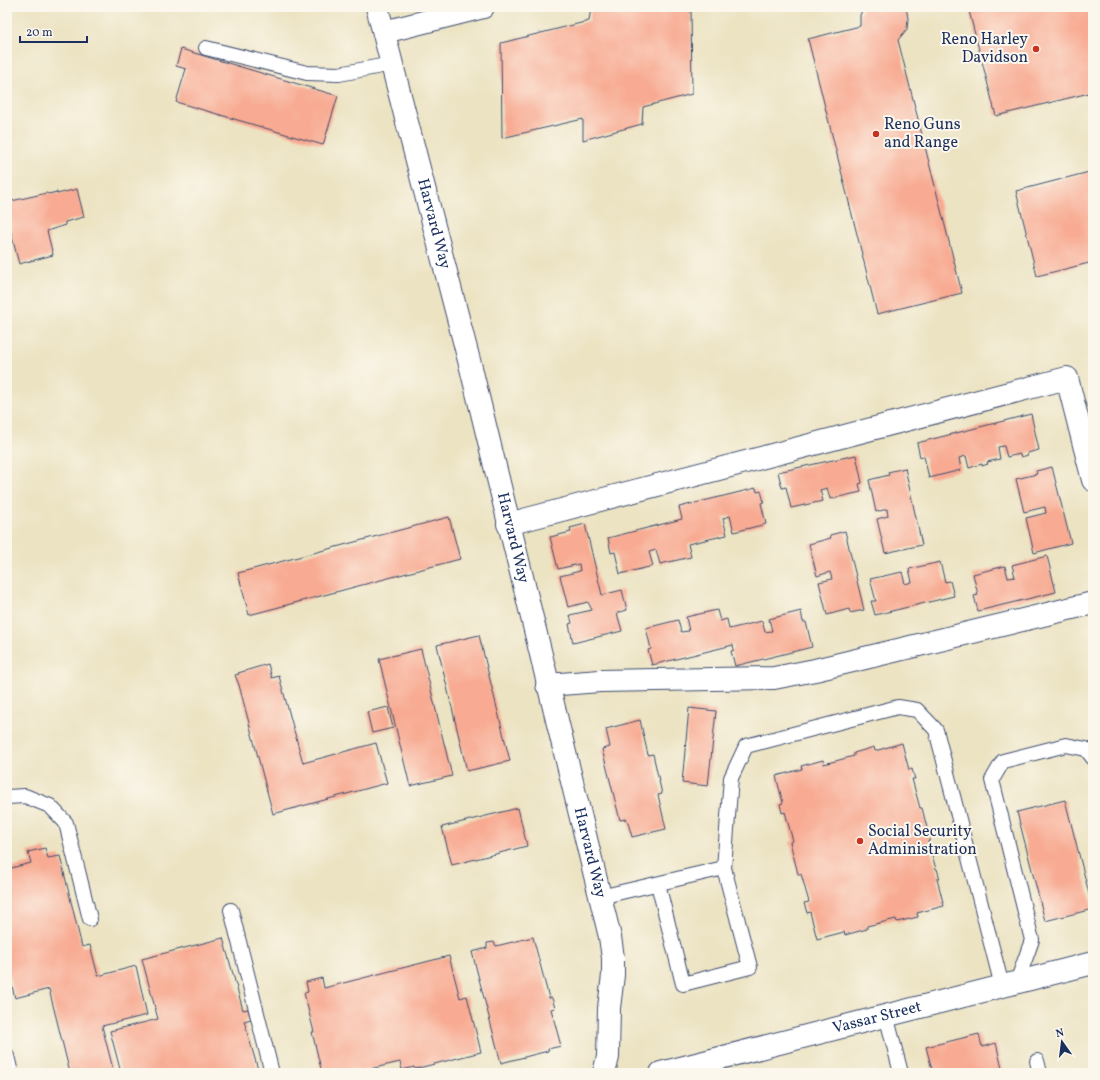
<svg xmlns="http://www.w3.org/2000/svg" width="1100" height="1080" font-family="Vollkorn,serif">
	<rect width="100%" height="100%" fill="#fbf7ec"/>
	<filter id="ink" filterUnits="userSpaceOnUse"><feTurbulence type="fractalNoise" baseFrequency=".025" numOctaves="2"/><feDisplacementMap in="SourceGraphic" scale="8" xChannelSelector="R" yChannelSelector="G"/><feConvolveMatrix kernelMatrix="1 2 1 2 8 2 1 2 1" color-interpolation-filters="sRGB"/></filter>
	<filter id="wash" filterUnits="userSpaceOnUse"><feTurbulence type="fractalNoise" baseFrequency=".012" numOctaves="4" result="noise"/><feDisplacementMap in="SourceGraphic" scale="16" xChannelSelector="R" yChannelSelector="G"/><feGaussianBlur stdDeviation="0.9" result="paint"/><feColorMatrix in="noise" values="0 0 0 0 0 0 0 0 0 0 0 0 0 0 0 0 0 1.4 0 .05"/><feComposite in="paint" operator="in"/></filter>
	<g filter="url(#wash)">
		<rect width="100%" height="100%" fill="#ece3c2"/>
		<g id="blocks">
			<g fill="#f8aa92">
				<path d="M591,7H691L692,94L643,107L642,124L583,140V119L502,138L501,43L589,21Z"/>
				<path d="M864,7H904L907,12L908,19L907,29L898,40L962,293L877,314L808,39L860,26V15Z"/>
				<path d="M968,7H1093V92L996,116Z"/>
				<path d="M181,49L338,96L323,145L176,102L186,69L176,66Z"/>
				<path d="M1093,171V262L1037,276L1016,191Z"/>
				<path d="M77,189L84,217L65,222V225L47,231L53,255L19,264L7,217V202L47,193L48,194L57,192V194Z"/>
				<path d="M1031,414L1039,450L1027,453L1028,455L1021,457L1020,454L1007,457L1004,446L998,447L1000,459L987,462L988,464L982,466V464L969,468L966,456L959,458L961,470L929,478L924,456L920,457L917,443Z"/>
				<path d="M856,455L862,483L859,484L861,492L830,499L827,488L820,490L823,501L791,508L786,487L782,488L778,472Z"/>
				<path d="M1052,467L1071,543L1034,553L1026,518L1046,513L1045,507L1024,512L1016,479L1037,474L1036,471Z"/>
				<path d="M905,468L922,545L885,553L877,519L888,516L887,509L876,512L869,480L889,475L888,472Z"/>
				<path d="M756,488L757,492L761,491L764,502L761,503L766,524L734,532L730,516L723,518L727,535L688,544L691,557L660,564L656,550L649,552L653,566L620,574L615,552L611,553L608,538L682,519L679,507Z"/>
				<path d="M449,517L460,559L249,615L238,573Z"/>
				<path d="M585,524L602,595L622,590L627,610L617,613L622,631L573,643L569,624L572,623L570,615L592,610L588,602L568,607L560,576L580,571L579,564L558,569L550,537L571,532L570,528Z"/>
				<path d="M845,531L864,610L850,613L849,609L827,615L819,582L832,579L830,572L817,576L809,544L831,538L830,535Z"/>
				<path d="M1047,556L1056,592L978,611L974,596L978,595L973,574L1005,566L1008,578L1015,577L1012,565Z"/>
				<path d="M940,562L945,582L950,581L954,596L875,615L871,601H876L870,579L902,572L905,584L912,582L909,569Z"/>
				<path d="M717,610L720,621L727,619L729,629L762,621L765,632L772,631L769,619L801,611L803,622H806L812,647L735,666L731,651L734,650L733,645L652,665L648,650L651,649L646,628L678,620L681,632L689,631L686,617Z"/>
				<path d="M479,635L510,761L467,771L437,645Z"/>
				<path d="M421,649L452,776L410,786L379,659Z"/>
				<path d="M268,664L272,678L279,676L303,763L376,743L387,783L273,814L239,685L235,675L239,674L238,673Z"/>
				<path d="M388,707L393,728L372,733L367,712Z"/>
				<path d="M689,708L716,711L708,786L682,783Z"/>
				<path d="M640,720L648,755L653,754L662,794L658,795L666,829L632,837L627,819L620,820L602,749L610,747L606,729Z"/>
				<path d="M902,743L909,770L912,769L915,779H912L920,808H922L930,840L928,841L936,869H937L940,879H937L944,906L917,913L918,917L897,922L896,919L867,926V929L845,935L844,932L817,939L810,912L807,913L804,903L809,902L801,874H798L790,842L793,841L785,812L782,813L780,804L783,803L776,776L802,769L801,766L823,760L824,764L854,756V753L874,747L875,751Z"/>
				<path d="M1065,800L1093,909L1045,921L1017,812Z"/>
				<path d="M518,808L527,846L452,865L442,827Z"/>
				<path d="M45,848L48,858L60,856L82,947L90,945L98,976L136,966L147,1015L102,1026L114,1073H70L49,989L15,998L7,967V869L31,863L28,852Z"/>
				<path d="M533,937L549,998H552L555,1008L551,1009L561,1046L548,1049V1051L501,1063L472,952L487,948V943L494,942L496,946Z"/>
				<path d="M223,938L243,1010L248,1009L251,1019L244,1021L259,1073H121L110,1031L158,1019L142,959Z"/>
				<path d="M449,956L460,998L467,996L481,1052L415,1069L414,1067L402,1070L400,1062L357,1072L356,1069L339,1073H322L312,1032H314L304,993L308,992L306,982L322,978L324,988Z"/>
				<path d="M979,1034L982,1047L996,1043L1003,1073H933L926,1047Z"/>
			</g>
		</g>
	</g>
	<g filter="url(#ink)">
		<use href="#blocks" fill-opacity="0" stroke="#3a4a6d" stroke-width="1"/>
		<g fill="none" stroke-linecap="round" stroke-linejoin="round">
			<defs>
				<g id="lane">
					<path d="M206,48L307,73L339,74L392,64"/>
					<path d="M7,797L25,796L50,806L66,823L90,919"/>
					<path d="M724,868L731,778L746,746L898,707L917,710L936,730L1002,986"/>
					<path d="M600,897L724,868L750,967L683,984L658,884"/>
					<path d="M231,910L272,1073"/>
					<path d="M1017,982L1032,940L992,780L1003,761L1066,745L1086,749L1093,758"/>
					<path d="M886,1015L901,1073"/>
					<path d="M7,1056L11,1073"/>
					<path d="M1037,1061L1040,1073"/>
				</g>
				<g id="street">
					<path id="s1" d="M377,7L471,368L610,937L613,958V975L609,1008L608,1057L604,1073"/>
					<path d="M384,32L483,7"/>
					<path d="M508,524L1067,378L1093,480"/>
					<path d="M547,685L600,681L774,678L815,670L1093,603"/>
				</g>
				<g id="secondary">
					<path id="s2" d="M661,1073L1093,963"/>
				</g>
			</defs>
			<use href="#lane" stroke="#3a4a6d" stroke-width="16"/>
			<use href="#street" stroke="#3a4a6d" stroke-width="24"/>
			<use href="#secondary" stroke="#3a4a6d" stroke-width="24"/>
			<use href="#lane" stroke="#fff" stroke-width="14"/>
			<use href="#street" stroke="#fff" stroke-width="22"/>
			<use href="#secondary" stroke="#fff" stroke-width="22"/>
		</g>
	</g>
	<g fill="#c8321e" stroke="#fbf7ec" stroke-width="1.5">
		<circle cx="1036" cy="49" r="4"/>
		<circle cx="876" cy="134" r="4"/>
		<circle cx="860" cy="841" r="4"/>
	</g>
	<g text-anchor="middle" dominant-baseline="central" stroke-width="4" stroke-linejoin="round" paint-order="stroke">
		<g font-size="16" fill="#1b2f5e" stroke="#fbf7ec" text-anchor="start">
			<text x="1028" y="40" text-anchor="end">Reno Harley<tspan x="1028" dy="18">Davidson</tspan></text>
			<text x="884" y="125">Reno Guns<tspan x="884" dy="18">and Range</tspan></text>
			<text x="868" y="832">Social Security<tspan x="868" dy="18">Administration</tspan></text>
		</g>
		<g font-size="16" fill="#1b2f5e" stroke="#fbf7ec">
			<text stroke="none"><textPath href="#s1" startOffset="224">Harvard Way</textPath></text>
			<text stroke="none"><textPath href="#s1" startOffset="548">Harvard Way</textPath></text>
			<text stroke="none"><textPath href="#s1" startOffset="872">Harvard Way</textPath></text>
			<text stroke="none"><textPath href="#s2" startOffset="223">Vassar Street</textPath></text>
		</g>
	</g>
	<rect width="1100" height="1080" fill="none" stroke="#fbf7ec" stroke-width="24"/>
	<g transform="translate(1062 1042) rotate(346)" stroke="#fbf7ec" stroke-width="3" paint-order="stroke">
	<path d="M0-3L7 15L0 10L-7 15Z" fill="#1b2f5e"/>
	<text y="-6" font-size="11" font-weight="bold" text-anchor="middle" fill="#1b2f5e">N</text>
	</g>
	<path d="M20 36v6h67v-6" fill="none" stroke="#1b2f5e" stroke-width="2"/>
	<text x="26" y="36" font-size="12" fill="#1b2f5e" stroke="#fbf7ec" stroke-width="3" paint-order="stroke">20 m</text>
</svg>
